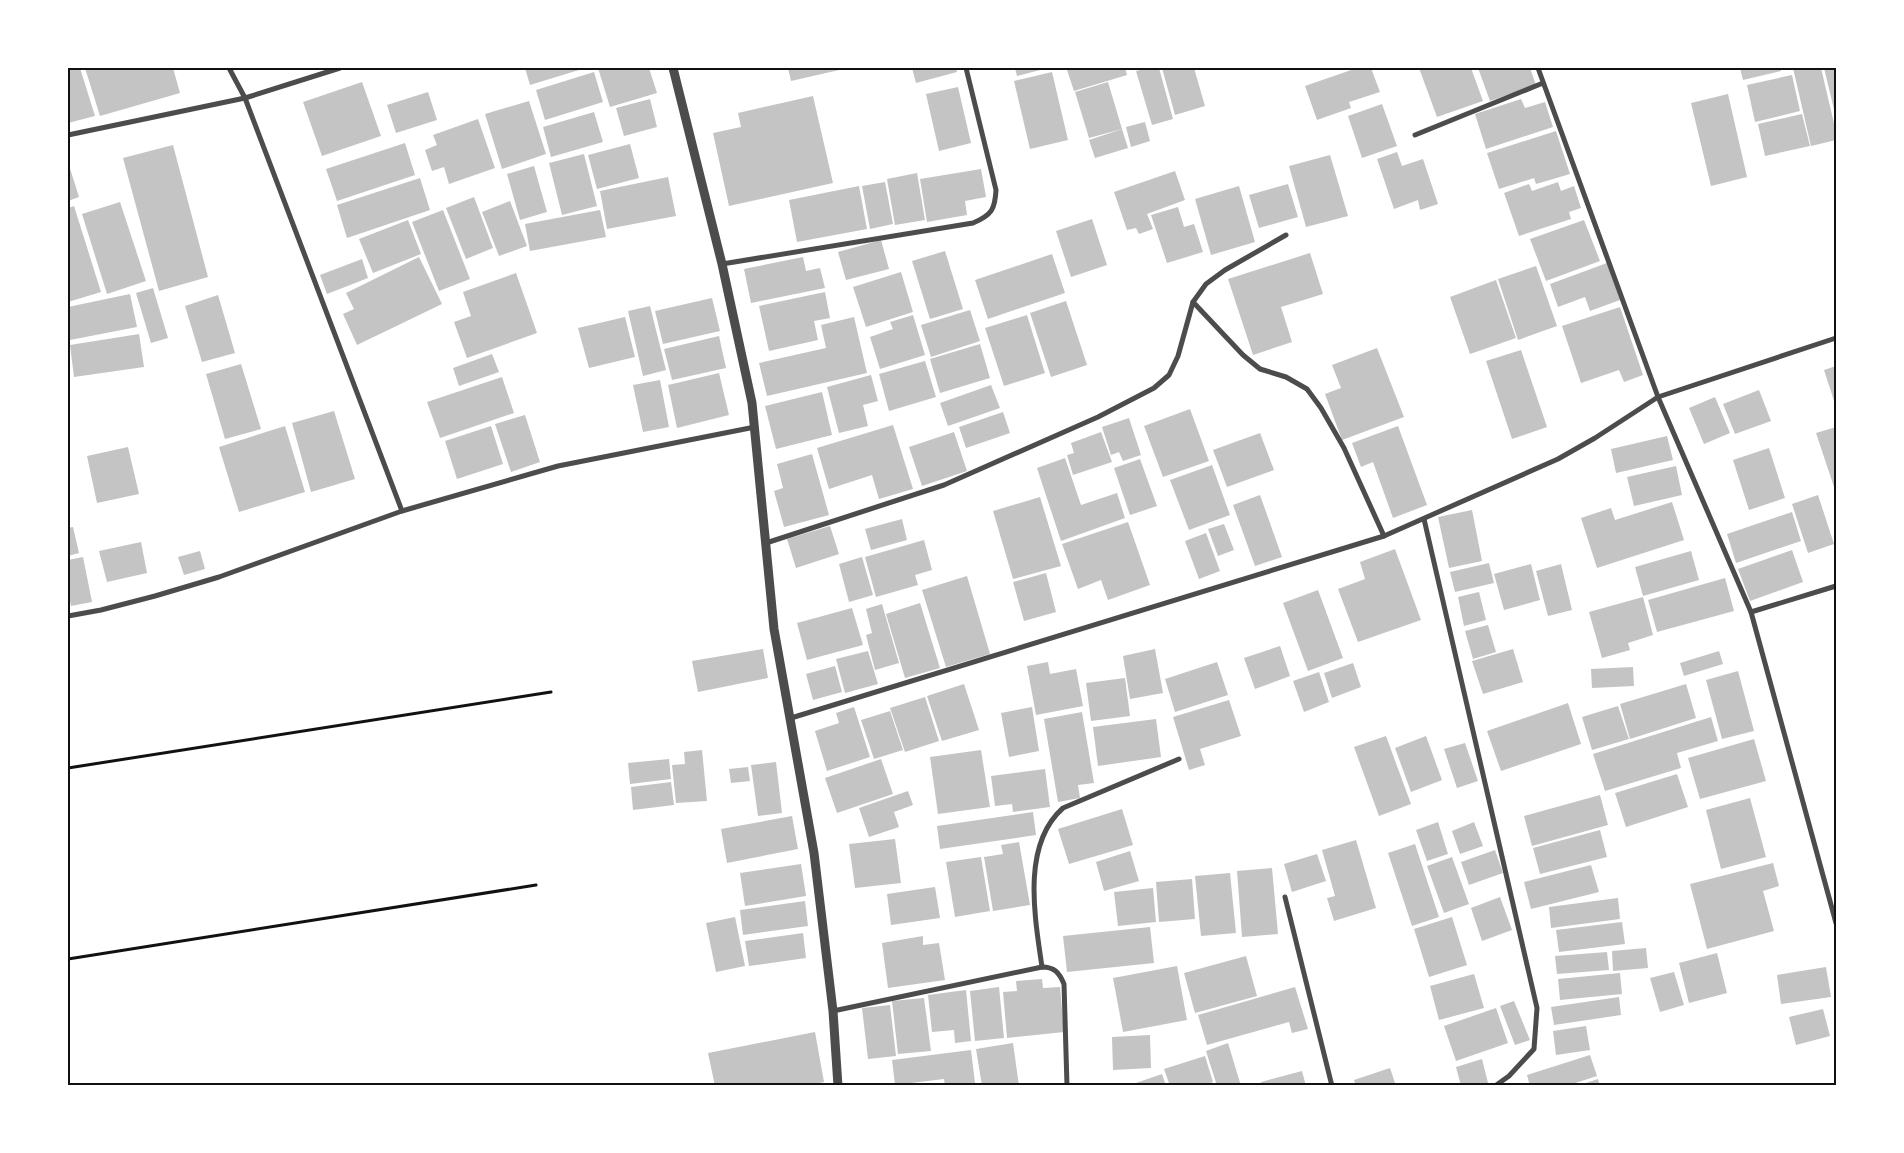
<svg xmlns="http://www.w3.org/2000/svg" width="1904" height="1153" font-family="Helvetica,sans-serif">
	<rect width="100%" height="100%" fill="#fff"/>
	<g fill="#c4c4c4">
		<path d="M68,68H80L95,116L68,123Z"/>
		<path d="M85,68H173L180,93L100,116Z"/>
		<path d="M525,68H578L579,70L530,85Z"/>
		<path d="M598,68H649L657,93L610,107Z"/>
		<path d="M788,68H848L791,81Z"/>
		<path d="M912,68H956L957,72L916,83Z"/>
		<path d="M1015,68H1048L1017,76Z"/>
		<path d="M1074,68H1125L1127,75L1074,91L1067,70Z"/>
		<path d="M1148,68H1159L1173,119L1152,125L1136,71Z"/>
		<path d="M1162,68H1194L1205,106L1175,115Z"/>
		<path d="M1357,68H1371L1380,92L1349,102L1351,108L1317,120L1305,86Z"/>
		<path d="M1419,68H1471L1483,101L1437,117Z"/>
		<path d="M1478,68H1530L1536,85L1490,101Z"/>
		<path d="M1740,68H1780L1781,71L1743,80Z"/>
		<path d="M1793,68H1821L1836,132V140L1811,146Z"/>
		<path d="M1824,68H1836V118Z"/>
		<path d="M594,72L603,102L545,120L536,90Z"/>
		<path d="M1052,72L1068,140L1030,149L1014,81Z"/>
		<path d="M1792,75L1800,111L1755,122L1747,85Z"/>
		<path d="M362,82L381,136L322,156L303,102Z"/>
		<path d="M1108,82L1122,129L1089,138L1075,92Z"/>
		<path d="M958,87L971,143L939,151L926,94Z"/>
		<path d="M428,92L437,120L396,133L387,105Z"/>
		<path d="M1728,94L1747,177L1711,186L1691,103Z"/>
		<path d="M813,96L833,183L729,206L713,133L741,127L738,113Z"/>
		<path d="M650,99L657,127L624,136L616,108Z"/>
		<path d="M1521,99L1525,108L1545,102L1553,127L1486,149L1475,114Z"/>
		<path d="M529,101L546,154L502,169L485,114Z"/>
		<path d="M1382,104L1397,146L1362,158L1348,116Z"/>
		<path d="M594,112L603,142L551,157L543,127Z"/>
		<path d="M1802,114L1810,146L1765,156L1758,124Z"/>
		<path d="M478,119L495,168L449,184L444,167L432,171L425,150L437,145L433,135Z"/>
		<path d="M1145,122L1150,141L1131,147L1126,127Z"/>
		<path d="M1122,129L1128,148L1095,158L1089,140Z"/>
		<path d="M1556,131L1570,174L1536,184L1534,178L1499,189L1487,153Z"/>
		<path d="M405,143L415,175L337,201L326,169Z"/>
		<path d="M630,144L639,178L597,189L588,155Z"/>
		<path d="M173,145L208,277L159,291L123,158Z"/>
		<path d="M1397,152L1402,166L1423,159L1438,204L1420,210L1418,200L1394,209L1377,159Z"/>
		<path d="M584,154L597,206L562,215L549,163Z"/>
		<path d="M1330,155L1348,216L1306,227L1289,166Z"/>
		<path d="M68,162L79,197L68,201Z"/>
		<path d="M534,166L547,212L520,220L507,174Z"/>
		<path d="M981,169L986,197L965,201L967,215L927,222L920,179Z"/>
		<path d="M1175,171L1185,200L1147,214L1153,229L1139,234L1136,228L1127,230L1114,192Z"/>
		<path d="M917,173L925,220L895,225L887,179Z"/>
		<path d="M668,177L676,216L607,229L600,191Z"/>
		<path d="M420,178L430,210L347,238L337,205Z"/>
		<path d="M885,182L893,224L870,229L862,186Z"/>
		<path d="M1558,182L1561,191L1574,186L1581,208L1569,212L1571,219L1519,236L1504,193L1529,184L1532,191Z"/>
		<path d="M1288,184L1298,217L1259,228L1249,195Z"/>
		<path d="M859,186L867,229L797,242L789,200Z"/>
		<path d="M1239,186L1255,242L1211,255L1195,199Z"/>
		<path d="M474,197L493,248L466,259L446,208Z"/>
		<path d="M510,201L527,246L499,256L482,212Z"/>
		<path d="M120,202L146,281L107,294L82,214Z"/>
		<path d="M74,206L101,292L68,302V208Z"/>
		<path d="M1178,207L1184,227L1194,224L1203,252L1167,263L1151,215Z"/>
		<path d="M443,210L470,279L439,291L412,222Z"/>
		<path d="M600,210L606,237L530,251L525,224Z"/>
		<path d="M1092,219L1107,265L1071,277L1056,231Z"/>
		<path d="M408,220L421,254L373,273L359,239Z"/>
		<path d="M1584,220L1600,261L1546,281L1530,239Z"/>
		<path d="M881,240L889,269L846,280L838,252Z"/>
		<path d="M945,251L963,309L930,319L912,261Z"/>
		<path d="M1310,253L1323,294L1281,307L1292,342L1253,355L1228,279Z"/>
		<path d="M1052,254L1065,293L988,319L975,280Z"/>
		<path d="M419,257L442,304L357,345L343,314L354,309L346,293Z"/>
		<path d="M803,257L806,271L820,268L825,288L751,303L744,269Z"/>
		<path d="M362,259L368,278L327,294L320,275Z"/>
		<path d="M1607,263L1620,300L1590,311L1585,297L1558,307L1550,284Z"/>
		<path d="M1536,266L1557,326L1518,340L1498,279Z"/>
		<path d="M901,272L913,312L866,327L853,287Z"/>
		<path d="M516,273L537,333L467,358L454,322L471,316L463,292Z"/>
		<path d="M1496,280L1516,338L1470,354L1450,297Z"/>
		<path d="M153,288L168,338L151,343L136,293Z"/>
		<path d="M825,292L830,318L814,321L818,340L769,351L759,306Z"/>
		<path d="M130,294L137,327L70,340L68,330V307Z"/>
		<path d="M218,295L235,353L202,362L185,306Z"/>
		<path d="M712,298L720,331L663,344L655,311Z"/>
		<path d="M1066,301L1087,365L1051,377L1030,313Z"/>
		<path d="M650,306L666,370L643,376L628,311Z"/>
		<path d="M1620,307L1643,375L1624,382L1619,370L1581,383L1562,326Z"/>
		<path d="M970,310L980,341L931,357L921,325Z"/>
		<path d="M913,315L925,355L880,369L870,337L893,329L890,322Z"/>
		<path d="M1027,315L1045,373L1004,386L985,328Z"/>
		<path d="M625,317L635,357L589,368L578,328Z"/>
		<path d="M854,317L867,373L767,396L759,363L826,348L821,325Z"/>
		<path d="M139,334L144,367L74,377L70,345Z"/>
		<path d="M719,336L726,368L672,380L664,349Z"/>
		<path d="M980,344L990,378L940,393L930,359Z"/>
		<path d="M1377,348L1404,417L1342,440L1325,394L1341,388L1332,365Z"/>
		<path d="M1521,350L1547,427L1512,439L1486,361Z"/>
		<path d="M492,354L499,372L459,386L453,368Z"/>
		<path d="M925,361L936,397L889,411L879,374Z"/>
		<path d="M241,364L261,429L225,439L206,374Z"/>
		<path d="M1836,366V407L1824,370Z"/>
		<path d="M719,373L729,415L677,428L668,385Z"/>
		<path d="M871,375L878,401L863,405L868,426L839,433L827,387Z"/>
		<path d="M502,377L514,413L440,438L427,402Z"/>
		<path d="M660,380L669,427L643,432L633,385Z"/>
		<path d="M991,385L1000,408L948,426L940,403Z"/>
		<path d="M1759,390L1771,421L1735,434L1723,404Z"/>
		<path d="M822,392L832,435L776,449L765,406Z"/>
		<path d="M1715,397L1730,433L1704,444L1689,408Z"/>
		<path d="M1190,409L1209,461L1163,477L1144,426Z"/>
		<path d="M334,411L355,479L311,492L292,423Z"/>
		<path d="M1003,412L1010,433L966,448L959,427Z"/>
		<path d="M525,415L540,462L511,472L495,424Z"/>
		<path d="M1129,418L1141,455L1123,461L1119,452L1111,455L1102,427Z"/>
		<path d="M893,425L913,489L879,499L872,475L829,489L817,448Z"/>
		<path d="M285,426L305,492L239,512L219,447Z"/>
		<path d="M491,426L503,464L457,479L445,441Z"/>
		<path d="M1398,426L1427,505L1393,518L1373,462L1361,467L1352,443Z"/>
		<path d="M1836,427V493L1816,433Z"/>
		<path d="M954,432L967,471L922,486L909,447Z"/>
		<path d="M1101,432L1112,462L1073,475L1067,455L1074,453L1071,443Z"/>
		<path d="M1260,433L1274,470L1227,487L1213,450Z"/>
		<path d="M1667,436L1673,460L1616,473L1611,449Z"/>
		<path d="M128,447L139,494L97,503L87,456Z"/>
		<path d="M1769,448L1785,498L1749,510L1733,460Z"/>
		<path d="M812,454L829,515L784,527L774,491L783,488L777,464Z"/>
		<path d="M1065,458L1081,505L1117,493L1125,518L1061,541L1037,468Z"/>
		<path d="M1140,459L1157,506L1130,515L1114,468Z"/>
		<path d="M1212,465L1230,515L1189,530L1170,480Z"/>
		<path d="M1676,466L1682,495L1634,506L1627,477Z"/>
		<path d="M1260,495L1282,557L1255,566L1233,505Z"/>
		<path d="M1818,495L1834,544L1808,553L1792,504Z"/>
		<path d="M1040,497L1061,566L1013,579L993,511Z"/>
		<path d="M1672,502L1684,540L1597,568L1581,518L1611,508L1615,520Z"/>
		<path d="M1472,510L1482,561L1449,568L1438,517Z"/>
		<path d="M1792,512L1801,541L1736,563L1727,534Z"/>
		<path d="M902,519L907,540L871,550L865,529Z"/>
		<path d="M1128,522L1150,585L1108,600L1101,580L1078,589L1062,544Z"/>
		<path d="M1224,524L1234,550L1218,556L1208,529Z"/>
		<path d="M830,526L839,554L796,568L787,539Z"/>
		<path d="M73,527L79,553L68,556V528Z"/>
		<path d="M1206,533L1220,571L1199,579L1185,541Z"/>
		<path d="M924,540L932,570L915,575L918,585L876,597L865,557Z"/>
		<path d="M141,542L147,573L107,582L99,551Z"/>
		<path d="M1395,549L1421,620L1358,642L1338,589L1365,579L1360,562Z"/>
		<path d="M1792,550L1803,582L1750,601L1738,569Z"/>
		<path d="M200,551L205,569L184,575L178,557Z"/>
		<path d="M1691,551L1699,580L1643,596L1635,567Z"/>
		<path d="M83,557L92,602L71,606L68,591V560Z"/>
		<path d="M862,557L873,595L849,602L839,564Z"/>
		<path d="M1489,563L1494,583L1455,592L1450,572Z"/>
		<path d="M1531,564L1540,600L1504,610L1494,574Z"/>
		<path d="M1561,564L1572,610L1548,616L1536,571Z"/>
		<path d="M1046,573L1056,612L1024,621L1013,582Z"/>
		<path d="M967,576L990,654L946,667L922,590Z"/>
		<path d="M1725,578L1734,611L1657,632L1648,600Z"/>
		<path d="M1318,590L1343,658L1308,671L1283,603Z"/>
		<path d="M1479,592L1486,620L1464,626L1458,597Z"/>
		<path d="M1643,597L1653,635L1628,643L1630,650L1602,658L1589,612Z"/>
		<path d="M920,603L940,668L905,678L886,614Z"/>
		<path d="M882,604L899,663L875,670L866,635L872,633L866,609Z"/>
		<path d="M852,608L863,645L807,660L797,623Z"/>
		<path d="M1488,625L1496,652L1473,659L1465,631Z"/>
		<path d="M1280,646L1290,676L1255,689L1244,658Z"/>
		<path d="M763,649L768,678L698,692L692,661Z"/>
		<path d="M1155,649L1163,693L1130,699L1123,656Z"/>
		<path d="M1513,649L1523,682L1483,694L1472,661Z"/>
		<path d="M868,651L878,684L845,693L836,659Z"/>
		<path d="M1719,651L1723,664L1684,676L1680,663Z"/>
		<path d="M1048,662L1050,674L1076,669L1083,706L1036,715L1027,666Z"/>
		<path d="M1217,662L1228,695L1175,712L1165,679Z"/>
		<path d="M1353,663L1361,687L1332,698L1324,673Z"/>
		<path d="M835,666L842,692L813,700L806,674Z"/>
		<path d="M1633,667L1634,686L1592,688L1591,669Z"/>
		<path d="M1738,671L1754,731L1722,739L1706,680Z"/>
		<path d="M1319,672L1329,702L1304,712L1293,681Z"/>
		<path d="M1125,678L1130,716L1091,721L1086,683Z"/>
		<path d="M964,684L979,730L942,741L927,696Z"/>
		<path d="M1686,684L1696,718L1630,739L1620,704Z"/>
		<path d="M925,697L939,741L905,752L890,708Z"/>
		<path d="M1229,700L1241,736L1200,749L1205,765L1189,770L1173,717Z"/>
		<path d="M1568,703L1581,744L1501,771L1487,731Z"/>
		<path d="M1618,706L1629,739L1592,750L1582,717Z"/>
		<path d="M854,707L870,757L827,771L815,731L839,723L836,713Z"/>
		<path d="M1032,707L1039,751L1009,757L1001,713Z"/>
		<path d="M890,711L903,750L874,759L861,720Z"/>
		<path d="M1082,712L1094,783L1078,785L1080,798L1058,802L1044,719Z"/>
		<path d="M1711,717L1718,741L1677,753L1681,768L1605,791L1593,754Z"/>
		<path d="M1156,719L1161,757L1098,766L1093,727Z"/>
		<path d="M1386,736L1411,804L1379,816L1354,747Z"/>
		<path d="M1426,736L1442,780L1411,792L1395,748Z"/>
		<path d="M1754,739L1766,781L1700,799L1688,758Z"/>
		<path d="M1465,743L1478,781L1457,788L1444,749Z"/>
		<path d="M702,750L707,801L676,803L672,765L685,764L684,752Z"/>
		<path d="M981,750L990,807L938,814L930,757Z"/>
		<path d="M669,759L671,779L630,784L628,763Z"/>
		<path d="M881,759L893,794L837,813L825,778Z"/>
		<path d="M776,762L782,813L758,816L751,765Z"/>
		<path d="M748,767L750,781L731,783L729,769Z"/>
		<path d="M1045,769L1050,807L1013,812L1012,804L995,806L991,776Z"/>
		<path d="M1677,774L1688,807L1626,827L1615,793Z"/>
		<path d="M671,782L674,805L633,810L631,787Z"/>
		<path d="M908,791L913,805L894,812L899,827L869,837L859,808Z"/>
		<path d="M1600,795L1608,825L1532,846L1524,816Z"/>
		<path d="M1750,798L1766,857L1721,869L1706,810Z"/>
		<path d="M1122,809L1133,845L1069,864L1058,829Z"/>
		<path d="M1033,812L1036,835L940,849L937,826Z"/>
		<path d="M792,816L798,849L727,863L721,829Z"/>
		<path d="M1438,822L1448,854L1427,861L1416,830Z"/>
		<path d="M1474,822L1483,846L1460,854L1452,831Z"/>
		<path d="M1600,830L1607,857L1540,874L1533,848Z"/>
		<path d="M895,839L901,883L855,888L849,844Z"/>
		<path d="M1356,840L1376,908L1334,921L1327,898L1335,896L1322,850Z"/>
		<path d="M1019,842L1030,905L993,911L984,857L1003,854L1001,845Z"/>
		<path d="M1415,844L1439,917L1412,926L1388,853Z"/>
		<path d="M1495,850L1503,873L1469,885L1461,862Z"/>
		<path d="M1130,851L1139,881L1104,891L1096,862Z"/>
		<path d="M1317,854L1326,881L1292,892L1284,864Z"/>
		<path d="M981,857L990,911L955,917L946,862Z"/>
		<path d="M1452,857L1469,904L1444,913L1427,866Z"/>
		<path d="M1773,863L1779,886L1763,891L1774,931L1707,949L1690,884Z"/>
		<path d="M801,864L806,896L745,906L740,873Z"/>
		<path d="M1591,865L1599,892L1531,909L1524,882Z"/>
		<path d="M1272,868L1278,934L1242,937L1237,871Z"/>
		<path d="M1230,873L1236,933L1201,936L1195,876Z"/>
		<path d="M1192,879L1195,919L1159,922L1156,882Z"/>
		<path d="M935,887L940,918L891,925L887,894Z"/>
		<path d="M1153,888L1156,922L1118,926L1114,892Z"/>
		<path d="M1500,897L1512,930L1482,941L1471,908Z"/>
		<path d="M1618,898L1620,919L1551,928L1549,907Z"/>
		<path d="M805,901L808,926L743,935L740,910Z"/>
		<path d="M735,917L745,966L716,972L706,923Z"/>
		<path d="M1452,917L1467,965L1429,977L1414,929Z"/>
		<path d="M1622,922L1625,944L1559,952L1556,930Z"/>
		<path d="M1150,927L1154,963L1067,972L1063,936Z"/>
		<path d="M803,933L806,958L749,966L745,941Z"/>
		<path d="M923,936V945L939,943L945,980L888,988L882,943Z"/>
		<path d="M1646,948L1648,968L1613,971L1612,951Z"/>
		<path d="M1607,952L1609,970L1557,974L1555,956Z"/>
		<path d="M1717,953L1727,993L1689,1003L1679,963Z"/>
		<path d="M1246,956L1257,996L1195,1013L1184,973Z"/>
		<path d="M1177,966L1187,1020L1123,1032L1113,978Z"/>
		<path d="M1826,967L1831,997L1781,1004L1777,975Z"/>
		<path d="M1674,972L1684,1005L1660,1012L1650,978Z"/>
		<path d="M1620,973L1622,994L1560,1000L1558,979Z"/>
		<path d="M1474,974L1484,1008L1439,1020L1430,986Z"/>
		<path d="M1042,979L1043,988L1060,987L1064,1032L1007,1038L1003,992L1017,991L1016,981Z"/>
		<path d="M999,987L1004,1038L975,1041L970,991Z"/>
		<path d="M1295,987L1308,1029L1292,1033L1289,1022L1207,1045L1198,1015Z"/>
		<path d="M966,990L971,1041L955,1043L954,1030L932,1032L928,995Z"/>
		<path d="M1619,997L1621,1015L1554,1025L1551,1007Z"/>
		<path d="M924,998L931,1051L898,1054L892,1001Z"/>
		<path d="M1514,1001L1530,1040L1515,1045L1500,1006Z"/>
		<path d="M890,1005L896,1056L868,1059L862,1008Z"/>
		<path d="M1496,1008L1508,1043L1456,1061L1444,1026Z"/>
		<path d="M1823,1009L1830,1036L1796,1045L1789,1017Z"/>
		<path d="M1586,1026L1590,1050L1556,1055L1553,1031Z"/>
		<path d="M815,1032L824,1082L806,1086H715L708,1053Z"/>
		<path d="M1150,1035L1151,1068L1113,1070L1112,1037Z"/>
		<path d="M1013,1043L1019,1086H982L976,1049Z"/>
		<path d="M1228,1043L1241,1086H1217L1206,1051Z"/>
		<path d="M971,1050L975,1083L945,1086L944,1079L895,1085L892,1060Z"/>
		<path d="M1590,1055L1597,1076L1566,1086H1530L1527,1075Z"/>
		<path d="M1205,1056L1213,1082L1203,1086H1170L1164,1069Z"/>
		<path d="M1482,1059L1488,1083L1481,1086H1461L1456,1067Z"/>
		<path d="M1390,1068L1396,1086H1356L1354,1080Z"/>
		<path d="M1302,1071L1306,1086H1262L1261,1082Z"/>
		<path d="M1162,1074L1166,1086H1130V1085Z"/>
		<path d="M1598,1079L1600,1086H1580V1085Z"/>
	</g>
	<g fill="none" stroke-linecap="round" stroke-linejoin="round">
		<g stroke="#111" stroke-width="3">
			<path d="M68,768L551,692"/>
			<path d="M68,959L536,885"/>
		</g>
		<g stroke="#4c4c4c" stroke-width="5">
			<path d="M229,68L245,98L402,511"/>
			<path d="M1538,68L1658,397L1751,612L1836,923"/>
			<path d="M68,135L245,98L340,68"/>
			<path d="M1415,135L1543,83"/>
			<path d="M722,264L973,223C992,215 995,209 996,190L966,68"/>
			<path d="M1193,302L1243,355L1260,369L1286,377L1307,389L1321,408L1344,448L1384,536"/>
			<path d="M1424,519L1537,1008L1534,1049L1509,1076L1495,1086"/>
			<path d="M766,543L944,485L1098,417L1154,388L1169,375L1178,356L1193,302L1206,284L1225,270L1286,235"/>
			<path d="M1751,612L1836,586"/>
			<path d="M68,616L101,610L155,596L219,577L402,511L558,466L755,427"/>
			<path d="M791,718L1384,536L1558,459L1595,438L1658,397L1836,338"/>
			<path d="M1285,897L1332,1086"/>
			<path d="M1042,967C1035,918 1021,845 1063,808L1179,759"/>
			<path d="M833,1011L1042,967C1054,967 1059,972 1064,984L1067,1086"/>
		</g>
		<path stroke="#4c4c4c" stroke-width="9" d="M673,68L722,264L752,403L774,629L814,853L833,1011L838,1086"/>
	</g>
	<rect width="1904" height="1153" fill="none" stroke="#ffffff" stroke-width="138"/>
	<rect x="69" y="69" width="1766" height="1015" fill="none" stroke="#111" stroke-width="2"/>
</svg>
